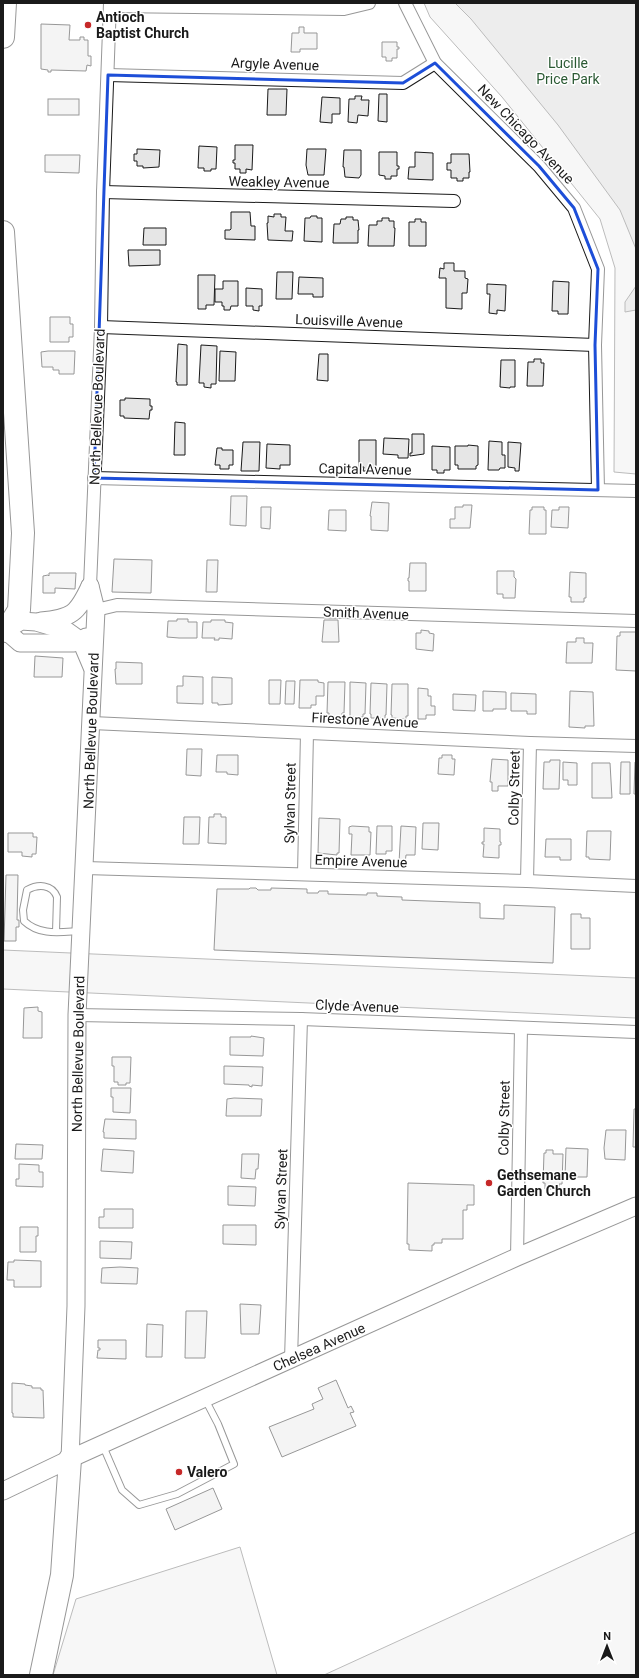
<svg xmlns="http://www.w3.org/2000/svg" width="639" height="1678" font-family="Roboto,sans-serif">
	<rect width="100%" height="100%" fill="#fff"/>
	<g fill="#ededed" stroke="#6a6a6a">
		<path d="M424,3H636V474L614,472L615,268L600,219L502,97L430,17Z"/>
		<path d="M3,950L636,978V1018L3,989Z"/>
		<path d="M636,1532V1675H324Z"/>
		<path d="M240,1547L277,1675H53L76,1599Z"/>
	</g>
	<g fill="#d7d7d7" stroke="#6a6a6a">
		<path d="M455,3H636V249L620,210L558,125L471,19Z"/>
		<path d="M636,286V310L625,312V302Z"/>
	</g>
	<g fill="#e6e6e6" stroke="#1a1a1a">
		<path d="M41,24L70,25L69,40H80V37H84V40H88V56H91V66L87,65L86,71L51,70V72H48V70L41,69Z"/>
		<path d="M299,27H304V33H317V49H300V52H291L292,33H299Z"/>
		<path d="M382,42H397V47H399V49H397V58H392V61H386V57H382Z"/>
		<path d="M268,89H287L286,115H267Z"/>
		<path d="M379,94H387V122L378,121Z"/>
		<path d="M355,96H362L361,100H369L368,116L358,115L357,123L348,122L349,99H355Z"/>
		<path d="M322,97L340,98V114H332V123L320,122Z"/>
		<rect x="48" y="99" width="31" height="16"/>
		<path d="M235,145H253L252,170L246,169V173H240V169H235V163H233V160H235Z"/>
		<path d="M199,146L217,147L216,169H211V171H204V168H198Z"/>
		<path d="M137,149L160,150L159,167L143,168V166H137V161H134V154H137Z"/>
		<path d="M307,149H326L324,175H308L306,165Z"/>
		<path d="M344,150H361V175L359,178L345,177L344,167H343Z"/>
		<path d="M379,152H397V166H399V169H397V176H391V179H385V176L379,175Z"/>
		<path d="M415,152L433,153V180L408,179L409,167H415Z"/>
		<path d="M451,154H469L470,172H469V178H463V181H457V178H451V170H447V163H451Z"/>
		<path d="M45,155H80L79,173L45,172Z"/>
		<path d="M231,212H250L251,226H255V240L225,239V230H230L231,229Z"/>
		<path d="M274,214H281V217H286L285,231H293L292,241L268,240L267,223H268V216L274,217Z"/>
		<path d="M311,216H317V218H322V242L304,241L305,218H310Z"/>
		<path d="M346,217H353V220H358L359,230H358V243H333L334,224H340L341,219H346Z"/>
		<path d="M382,218H389V221H394V228H395L394,246H368L369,225H377V221H382Z"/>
		<path d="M415,219H421V222H426V246H409V222H415Z"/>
		<path d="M144,228H166V245H143Z"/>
		<path d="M128,250H160V265L129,266Z"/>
		<path d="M444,263H454V271H465V278L468,279L467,293H462V309L446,308V278H439L440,268L444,269Z"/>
		<path d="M277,272H293L292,299H276Z"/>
		<path d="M198,275H215L214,305H206V309H198Z"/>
		<path d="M299,277L323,278V297H313V294H298Z"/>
		<path d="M223,281H238V306H231L230,310H224V306H222V302H215V289H223Z"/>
		<path d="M553,281L569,282L568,314H558V311H552Z"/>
		<path d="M487,284L506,285L505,311L497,310V314L489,313L490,294H487Z"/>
		<path d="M246,288L262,289V306H259V311L253,310V306H246Z"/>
		<path d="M50,317H70V324H73V337H69V342H50Z"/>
		<path d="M178,344L187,345V385H177V382H176Z"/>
		<path d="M201,345L217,346L216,384H211V388L204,387V383H199Z"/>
		<path d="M48,351H75L74,374H59V370H53V367H42L41,352Z"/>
		<path d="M220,351L236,352L235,381H219Z"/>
		<path d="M319,354H328V381L317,380Z"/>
		<path d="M534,359H541V363H544L543,386H527L528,362H534Z"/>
		<path d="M501,360H515V387H510V388L500,387Z"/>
		<path d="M125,398L150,399V406H152V410H150L149,419L124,418V416H120V400H125Z"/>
		<path d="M175,422L185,423V455H174Z"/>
		<path d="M412,434H424V454L410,456V453H412Z"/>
		<path d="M384,438L409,439L408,458H398V455L383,454Z"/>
		<path d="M359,440H376V467H371V471H363L364,467H359Z"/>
		<path d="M489,441L502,442V455H505V468H500L499,470H488Z"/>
		<path d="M243,442H260L259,471H241Z"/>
		<path d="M508,442L521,443L519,471H515V468L508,467Z"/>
		<path d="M267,444L290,445V465H280V469L266,468Z"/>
		<path d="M468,445L478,446V465L476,466V469H458V465H455V446H468Z"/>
		<path d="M432,446L450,447V470H444V473H437V470H432Z"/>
		<path d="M217,448H222V450H233V465H229V469H220V465H215Z"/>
		<path d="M231,496H247L246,526L230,525Z"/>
		<path d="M372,502L389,503L388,531L371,530V516H370Z"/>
		<path d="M463,505H472L470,528H450V519H455V507H463Z"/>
		<path d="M261,507H271L270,529L261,528Z"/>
		<path d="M532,507H544V510H546V534H529L530,510H532Z"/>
		<path d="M559,507H569L568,528L551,527L552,510H559Z"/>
		<path d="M329,510H346V531L328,530Z"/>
		<path d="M114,559L152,560L151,593L112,592Z"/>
		<path d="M207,560H218L217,592H206Z"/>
		<path d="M410,563H426V591H409V581H408V578H409Z"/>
		<path d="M497,571H514V577L516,579L515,598H503V594H497Z"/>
		<path d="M570,572L586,573V598H584V602H571V597H569Z"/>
		<path d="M49,573H76L75,589L55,588V593H43V576L48,575L49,576Z"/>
		<path d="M177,619H188V622H197V638H179L167,637L168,621H177Z"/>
		<path d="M211,620H225V622L233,623L232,639L219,638V640H214L215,638H202L203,622H211Z"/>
		<path d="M324,620H338L339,642H322Z"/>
		<path d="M421,630L429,631V633L434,634L433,651L416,649V633H421Z"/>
		<path d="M620,632H636V671L616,670L617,636H620Z"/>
		<path d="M576,638H584V643H593L592,663H566L567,642H576Z"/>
		<path d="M35,656L63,658L62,677H34Z"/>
		<path d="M116,662L142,663V684H116L115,669H116Z"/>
		<path d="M183,676L203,677V704L177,703V686H183Z"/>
		<path d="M212,677L232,678V704L218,705V703H212Z"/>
		<path d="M269,680H281L280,704H269Z"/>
		<path d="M300,680H318V682L324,683V696H316V705H311V708H299Z"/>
		<path d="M286,681H295L294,704H285Z"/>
		<path d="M328,682H345L344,713H342V717L329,716V713H327Z"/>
		<path d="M350,682L366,683L365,714H363V717H350Z"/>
		<path d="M371,683L387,684L386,715H385V718H371V714H370Z"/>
		<path d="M392,684H408V716H406V719L392,718V715H391Z"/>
		<path d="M418,688L428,689V696H431V706H435V715H426V719H418Z"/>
		<path d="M483,691L506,692V709H493V711H483Z"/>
		<path d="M570,691L593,692L594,726H585V728L569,727Z"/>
		<path d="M511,693L536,694V714H527V711H511Z"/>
		<path d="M453,694L476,695L475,711L453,710Z"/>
		<path d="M187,749H202L201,776L186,775Z"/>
		<path d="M217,755H238V775L227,774V772H216Z"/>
		<path d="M442,755H452V759H455L454,775L438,774L439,758H442Z"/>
		<path d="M492,759L508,760V786H498V791H492V782H490Z"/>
		<path d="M550,760H560L559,789H543L544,762H550Z"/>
		<path d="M563,762L577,763V785H568V780H563Z"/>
		<path d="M621,762H630V794H620Z"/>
		<path d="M635,762H636V794H634Z"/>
		<path d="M592,763H610L612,798H592Z"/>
		<path d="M214,814H221V817H226V844L208,843L209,817H214Z"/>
		<path d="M184,817H200L199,844H183Z"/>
		<path d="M319,818L340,819L339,853H337V855L318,853Z"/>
		<path d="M423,823H439L438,850L422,849Z"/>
		<path d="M352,826L369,827V832H371L370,855H351L352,834H349V827Z"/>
		<path d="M377,826H392V851H386V854H376Z"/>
		<path d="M401,826L416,827L415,855H406L405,863H399Z"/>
		<path d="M484,828L500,829V842H501V845H499V858L483,857L484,844H482V842H484Z"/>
		<path d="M587,831H611L610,860L589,859V857H586Z"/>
		<path d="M8,833H33V837H37L36,854H32V857L22,856V852H8Z"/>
		<path d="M546,839H571V860H560V857H545Z"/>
		<path d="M6,875H18L17,920H19V927H16V941H4Z"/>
		<path d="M250,888H256L258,890H271V888L307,889V893H318L319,891H328V894L367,895V893H377V896L402,897V900L480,903V918L504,919V905L555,907L553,963L214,950L217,889H249Z"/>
		<path d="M571,914H581V918H590V949H571Z"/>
		<path d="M38,1007V1011L42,1012V1038H23L24,1008Z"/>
		<path d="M251,1036L264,1038L263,1056L230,1055V1037H251Z"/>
		<path d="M112,1057H131L130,1083H126V1085H118V1082H114V1066H112Z"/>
		<path d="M224,1066L263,1067L262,1086L252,1085V1087L249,1086V1085L224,1084Z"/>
		<path d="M111,1088H131L130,1113L113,1112V1097H111Z"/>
		<path d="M234,1098L262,1099L261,1116H226L227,1099Z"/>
		<path d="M634,1109H636V1147H633Z"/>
		<path d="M105,1119L136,1120V1139L104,1138V1132H103Z"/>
		<path d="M606,1130H626L625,1160L605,1159L604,1148Z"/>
		<path d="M16,1144L43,1145L42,1159H15Z"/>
		<path d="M566,1148L588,1149L587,1177H565Z"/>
		<path d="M103,1149L134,1151L133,1173L101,1171Z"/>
		<path d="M546,1150H553V1154H563L562,1184H559V1189H545V1183H543L544,1153H546Z"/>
		<path d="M242,1154H259L258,1169H256L255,1179L241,1178Z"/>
		<path d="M19,1164L39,1165V1172H43V1187L16,1186V1179H19Z"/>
		<path d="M408,1183L474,1185V1205H467V1210H463V1239H442V1243H434V1245H432V1251L409,1250V1244H407Z"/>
		<path d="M228,1186L256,1187L255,1206L228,1205Z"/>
		<path d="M104,1209H133V1228H99V1217H104Z"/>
		<path d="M223,1225H256V1245L223,1244Z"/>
		<path d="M20,1227H38V1236H36V1252H20Z"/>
		<path d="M100,1241L132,1242L131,1259L100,1258Z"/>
		<path d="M14,1260L41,1261V1287H14V1280H7L8,1262H14Z"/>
		<path d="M120,1267L138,1268L137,1284L101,1283L102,1268Z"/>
		<path d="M240,1304L261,1305L259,1334H241Z"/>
		<path d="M186,1311H207L205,1358H185Z"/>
		<path d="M147,1324L163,1325L162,1357H146Z"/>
		<path d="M98,1340H126V1359L97,1358L98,1350H100V1348H98Z"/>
		<path d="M336,1380L348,1408L351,1406L354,1412L350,1413L356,1426L282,1457L269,1427L314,1409L312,1404L323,1399L318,1388Z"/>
		<path d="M12,1383L25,1384V1385L32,1386V1388H41V1390H43L44,1418L13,1417V1413H12Z"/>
		<path d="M213,1488L222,1509L175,1530L166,1509Z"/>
	</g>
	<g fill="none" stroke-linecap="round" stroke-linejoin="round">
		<defs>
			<g id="lane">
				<path d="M56,932L57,897C52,884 38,884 27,890L23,910L24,921C40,936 60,932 80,931"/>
				<path d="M103,1446L122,1490L139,1505L177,1494L234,1464L218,1424L205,1399"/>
			</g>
			<g id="street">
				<path d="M405,3L435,63L539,166L574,208L598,269L595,345L598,490"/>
				<path d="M110,6L344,9L369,3"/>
				<path d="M108,75L403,83L435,63"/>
				<path d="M103,192L454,201"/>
				<path d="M101,327L595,345"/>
				<path d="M94,478L636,491"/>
				<path d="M90,586L101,327L103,192L110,3"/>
				<path d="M96,610L117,605L636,621"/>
				<path d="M92,723L530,743L636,746"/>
				<path d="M85,868L527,881L636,886"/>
				<path d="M304,874L307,733"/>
				<path d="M527,881L530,743"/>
				<path d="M77,1015L301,1019L636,1032"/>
				<path d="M517,1257L521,1028"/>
				<path d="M291,1360L301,1019"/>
			</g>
			<g id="secondary">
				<path d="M41,621C72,618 77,614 90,586"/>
				<path d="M5,631L21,621L36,622L67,631L81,641L92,667"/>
				<path d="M6,631L20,643H73L81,641L86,637"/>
				<path d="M70,1459L76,1306L77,1015L96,610L90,586"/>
				<path d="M3,1491L74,1457L517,1257L636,1206"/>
			</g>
			<g id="highway">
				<path d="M3,37L5,3"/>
				<path d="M3,232L23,533L19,610L6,631"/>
				<path d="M41,1675L62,1575L70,1459"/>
			</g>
		</defs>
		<use href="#lane" stroke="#1a1a1a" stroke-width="8"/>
		<use href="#street" stroke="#1a1a1a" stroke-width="14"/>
		<use href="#secondary" stroke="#1a1a1a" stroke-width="19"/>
		<use href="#highway" stroke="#1a1a1a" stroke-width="24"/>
		<use href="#lane" stroke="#fff" stroke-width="6"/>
		<use href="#street" stroke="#fff" stroke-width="12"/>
		<use href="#secondary" stroke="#fff" stroke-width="17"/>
		<use href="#highway" stroke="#fff" stroke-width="22"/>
	</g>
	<path d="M0 0H639V1678H0ZM435,63L539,166L574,208L598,269L595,345L598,490L94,478L108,75L403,83Z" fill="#fff" fill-opacity=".55" fill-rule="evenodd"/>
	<path fill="none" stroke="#1d4ed8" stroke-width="3" stroke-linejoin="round" d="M435,63L539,166L574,208L598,269L595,345L598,490L94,478L108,75L403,83Z"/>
	<g fill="#c62828" stroke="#fff" stroke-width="1.5">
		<circle cx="88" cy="25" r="4"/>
		<circle cx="489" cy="1183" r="4"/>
		<circle cx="179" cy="1472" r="4"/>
	</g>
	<g text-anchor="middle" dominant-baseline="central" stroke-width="3" stroke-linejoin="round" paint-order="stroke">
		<g font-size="14" font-weight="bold" fill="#1a1a1a" stroke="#fff" text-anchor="start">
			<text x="96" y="17">Antioch<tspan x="96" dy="16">Baptist Church</tspan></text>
			<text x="497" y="1175">Gethsemane<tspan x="497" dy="16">Garden Church</tspan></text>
			<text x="187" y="1472">Valero</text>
		</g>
		<g font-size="14" fill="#2b5a34" stroke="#fff">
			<text x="568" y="63">Lucille<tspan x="568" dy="16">Price Park</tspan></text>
		</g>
		<g font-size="14" fill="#1a1a1a" stroke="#fff">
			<text transform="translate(275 64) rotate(2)">Argyle Avenue</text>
			<text transform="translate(526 134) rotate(46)">New Chicago Avenue</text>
			<text transform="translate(279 182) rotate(1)">Weakley Avenue</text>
			<text transform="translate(349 321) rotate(2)">Louisville Avenue</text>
			<text transform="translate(97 407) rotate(-88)">North Bellevue Boulevard</text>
			<text transform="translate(365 469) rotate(1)">Capital Avenue</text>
			<text transform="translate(366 613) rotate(2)">Smith Avenue</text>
			<text transform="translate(365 720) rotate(3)">Firestone Avenue</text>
			<text transform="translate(91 731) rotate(-88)">North Bellevue Boulevard</text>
			<text transform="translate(514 788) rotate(-89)">Colby Street</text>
			<text transform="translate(290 803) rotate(-89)">Sylvan Street</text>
			<text transform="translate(361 861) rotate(2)">Empire Avenue</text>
			<text transform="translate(357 1006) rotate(2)">Clyde Avenue</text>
			<text transform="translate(78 1054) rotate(-89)">North Bellevue Boulevard</text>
			<text transform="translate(504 1118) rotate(-89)">Colby Street</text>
			<text transform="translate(281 1189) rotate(-88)">Sylvan Street</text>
			<text transform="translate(319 1347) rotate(-24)">Chelsea Avenue</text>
		</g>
	</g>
	<rect width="639" height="1678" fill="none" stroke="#1a1a1a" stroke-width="8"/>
	<g transform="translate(607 1646)" stroke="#ffffff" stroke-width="3" paint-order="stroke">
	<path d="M0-3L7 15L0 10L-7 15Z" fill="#1a1a1a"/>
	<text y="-6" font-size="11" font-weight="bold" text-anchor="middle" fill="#1a1a1a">N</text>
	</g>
</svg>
